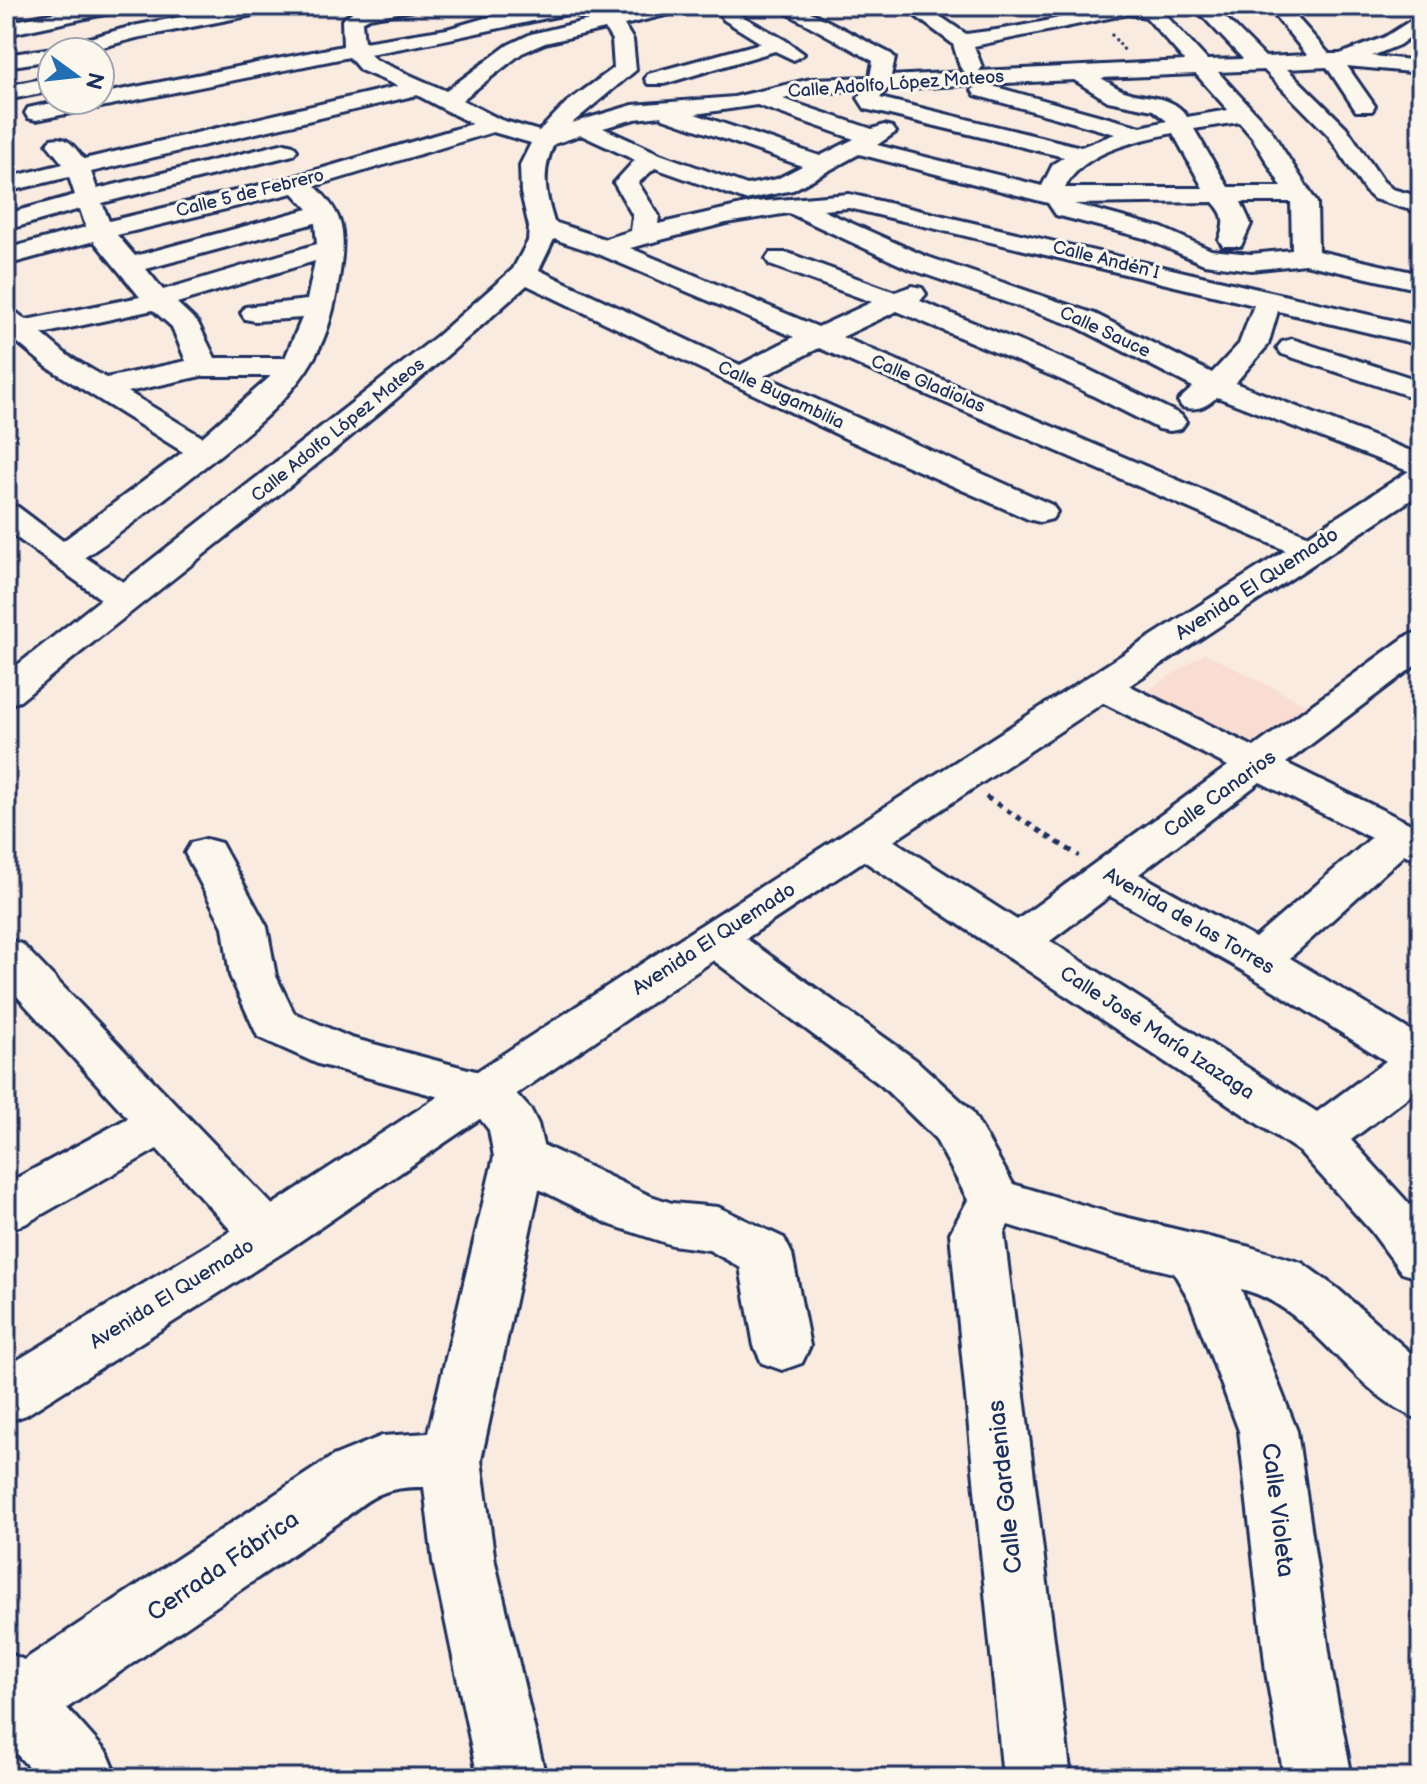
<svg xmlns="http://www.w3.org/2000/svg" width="1427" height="1784" font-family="'Balsamiq Sans',sans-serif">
	<rect width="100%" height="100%" fill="#faebe0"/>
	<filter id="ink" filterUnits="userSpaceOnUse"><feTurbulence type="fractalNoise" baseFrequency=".0125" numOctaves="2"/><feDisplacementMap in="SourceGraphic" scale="16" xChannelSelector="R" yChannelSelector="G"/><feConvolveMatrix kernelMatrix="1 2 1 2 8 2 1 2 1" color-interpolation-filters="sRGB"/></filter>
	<g filter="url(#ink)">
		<path fill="#f9ddd2" d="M1205,653L1313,708L1252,751L1144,693Z"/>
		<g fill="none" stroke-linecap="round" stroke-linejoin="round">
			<defs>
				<g id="minor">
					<path d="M86,6H124L114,12L6,35V23Z"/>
					<path d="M237,6H278L268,12L136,38L84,52H52V60L6,67V55L53,48L133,26Z"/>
					<path d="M370,6H417L414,10L369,18L362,22L364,42L447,29L485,18L547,6H588L611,15L653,6H689L686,10L624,25L633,40L636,70L572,123L633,105L734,97L811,79L870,77L873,61L774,6H799L891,54L895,58L891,76L965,72L960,67L953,44L902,6H925L966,34C991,31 1016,27 1041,22C1080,13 1120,0 1160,9L1207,60L1243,59L1193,6H1214L1265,57L1307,55L1267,6H1287L1329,54H1340L1385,37L1421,14V29L1399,45L1372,56L1421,61V73L1347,66L1375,106L1372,111H1356L1327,67L1287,69L1346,127L1383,181L1392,189L1421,197V213L1374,199L1365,191L1329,136L1264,70L1218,72L1270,129L1317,203L1318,251L1421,274V290L1305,264L1251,270L1204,264L1144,238L1056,215L1048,203L859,154L793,190L745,200L655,168L638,183L659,216L658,224L755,202L849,194L1421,327V345L1278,311L1268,345L1235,383L1421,455V476L1217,397C1205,407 1198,411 1182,407L1178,401L1193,387L1075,326L907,268L789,213L726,223L630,248L818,327L872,302L770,265L766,259L770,253H788L895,292L912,286L922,288L926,294L920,301L1085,368L1181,415L1186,422L1181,429L1170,431L1159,429L1064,381L897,311L842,337L1323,542L1328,549L1323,556L1311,559L1299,556L819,348L764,376L1052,505L1057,512L1052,519L1040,522L1028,519L851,441L527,285C365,432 189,564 20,701L6,705V674L101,599L6,530V504L18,507L63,541L183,452L47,367L6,333V311L17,313L26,320L140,297L94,241L6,265V249L86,227L80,209L6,230V214L75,195L69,177L6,192V178L63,164L47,144L51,139C68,135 74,147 84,159L398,86L360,70L349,57L36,120L28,118L25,113L28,108C52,102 75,100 100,100V94L343,46L342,20L356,9ZM571,13L589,20L531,34L508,45L446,91L376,60L369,54C437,43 503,27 571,13ZM1128,14L1146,17L1185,61L979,71L982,67L974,46ZM605,29L612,40L614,68L566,103L539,131L501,120L462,100L522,53L545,43ZM1196,74L1228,110L1187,117C1173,94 1146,99 1124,91C1116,88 1108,82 1101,78ZM1074,80L1108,101L1153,110L1167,121L1141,127L985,84ZM980,84L972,90L975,95L1115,134L1081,147L880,98L887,89ZM864,90L858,98L865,109L1064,157L1053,164L1042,186L877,145L896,132L892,127L884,125L872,129L783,99L811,93ZM417,95L472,124L290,178L109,221L102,203L293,155L297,150L293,145L285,143L97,189L91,172ZM757,105L854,139L820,156L695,114ZM662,116L663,118L802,166L777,179L747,185L660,154L603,128L635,119ZM1239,122L1252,137L1282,187H1228L1194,129ZM493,132L531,143L520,165L521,193L529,227L528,241L513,269L437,336L123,582L85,557C126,530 164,499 202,469C242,437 288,404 314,358C329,333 336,301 340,272C346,231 344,215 315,186ZM1173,133L1203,188H1065C1082,151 1137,141 1173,133ZM581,135L635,160L614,183L633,216L631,231L605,239L554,222C545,193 541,172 554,144ZM293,193L308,209L135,256L117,235ZM1213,202C1226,216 1225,223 1219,240L1223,246H1241L1251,224L1241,202H1291L1292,250L1251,254L1211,250L1162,228L1074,204ZM849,208L1254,305L1239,344L1212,373L1095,314L925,256L822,210ZM315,223L317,244L163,290L146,269ZM554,239L596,253L794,337L740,365L539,270ZM315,261L307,300L245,307L241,313L245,319L255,321L302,318L285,358H215L198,323L177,303ZM153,310L172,327L186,361L106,378L67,355L42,334ZM201,376H271L202,437L128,392Z"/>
					<path d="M731,10L785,40L804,54L794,60L775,51L664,84H648L645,79L648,74L761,43L724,20L721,16Z"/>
					<path d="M52,77V91L6,100V86Z"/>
					<path d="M1292,339L1421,381V400L1282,354L1277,348L1282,342Z"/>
					<path d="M1421,632V661L1286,763L1421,829V860L1404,855L1290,958L1421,1037V1087L1351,1140L1421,1217V1279L1402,1273L1371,1231L1300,1152L849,851L843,841L849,831L864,827L879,831L1017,920L1228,766L1086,694L1081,686L1086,678L1100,675L1114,678L1254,747L1408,635ZM1260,782L1371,838L1255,938L1139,874ZM1110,896L1243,971L1386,1061L1317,1112L1050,941Z"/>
					<path d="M206,839L221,843L267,927L276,976L294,1013L351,1038L502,1078L531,1110L538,1124L543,1145L648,1195L672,1203L718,1207L784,1238L792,1254L810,1346L802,1363L782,1370L762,1363L754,1346L740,1267L709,1250L672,1245L611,1225L539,1189L481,1460L495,1562L546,1778H478L433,1562L424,1487C386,1487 373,1494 344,1519L67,1708L108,1754L118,1778H39L6,1743V1652L24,1660L333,1456L382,1436L428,1433L494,1157L489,1130L469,1105L318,1064L258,1037L230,976L223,927L185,853L191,843Z"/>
					<path d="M714,922L730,927L916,1060L971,1110L1013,1184L1116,1215L1250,1247L1302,1263L1338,1289L1421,1362V1420C1350,1394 1315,1307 1241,1289L1297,1431L1332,1672L1352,1778H1284L1266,1672L1239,1431L1190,1301L1174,1273L1116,1259L1008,1225L1004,1233L1071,1778H1003L950,1233L968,1200L935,1138L882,1086L698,949L691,938L698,927Z"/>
					<path d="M6,939L22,944L287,1220L295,1235L287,1250L268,1257L249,1250L157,1149L25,1224L6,1230V1184L128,1118L6,984Z"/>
				</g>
				<path id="major" d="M1421,468V493L730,949L287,1250L26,1415L6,1422V1367L249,1220L698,927L1409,471Z"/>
			</defs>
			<use href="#minor" stroke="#1b2f5e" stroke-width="6"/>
			<use href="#major" stroke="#1b2f5e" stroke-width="6"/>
			<path stroke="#1b2f5e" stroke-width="3" stroke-dasharray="3 3" stroke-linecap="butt" d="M1111,34L1125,51"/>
			<path stroke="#1b2f5e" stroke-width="4" stroke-dasharray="5 5" stroke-linecap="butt" d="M986,797L989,799"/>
			<path stroke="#1b2f5e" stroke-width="5" stroke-dasharray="6 6" stroke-linecap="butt" d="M986,797L1079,856"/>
			<use href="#minor" fill="#fbf7ec" fill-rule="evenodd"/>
			<use href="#major" fill="#fbf7ec" fill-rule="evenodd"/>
		</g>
	</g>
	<g text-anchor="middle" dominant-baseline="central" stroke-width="6" stroke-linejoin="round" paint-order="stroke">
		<g font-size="18" fill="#1b2f5e" stroke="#fbf7ec">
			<text transform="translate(896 84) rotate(-4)">Calle Adolfo López Mateos</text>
			<text transform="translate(250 193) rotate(-14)">Calle 5 de Febrero</text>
			<text transform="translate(1106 260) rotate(14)">Calle Andén I</text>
			<text transform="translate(1105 332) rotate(25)">Calle Sauce</text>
			<text transform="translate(928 384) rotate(23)">Calle Gladiolas</text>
			<text transform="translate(781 395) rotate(25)">Calle Bugambilia</text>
			<text transform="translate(338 430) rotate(-39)">Calle Adolfo López Mateos</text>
		</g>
		<g font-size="20" fill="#1b2f5e" stroke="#fbf7ec">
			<text transform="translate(1257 584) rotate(-33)">Avenida El Quemado</text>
			<text transform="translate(1220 794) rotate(-36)">Calle Canarios</text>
			<text transform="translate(1189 921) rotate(30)">Avenida de las Torres</text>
			<text transform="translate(714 939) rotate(-33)">Avenida El Quemado</text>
			<text transform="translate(1157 1033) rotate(33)">Calle José María Izazaga</text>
			<text transform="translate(172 1294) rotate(-32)">Avenida El Quemado</text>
		</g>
		<g font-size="24" fill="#1b2f5e" stroke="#fbf7ec">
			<text transform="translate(1005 1487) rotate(-96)">Calle Gardenias</text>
			<text transform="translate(1278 1510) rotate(83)">Calle Violeta</text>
			<text transform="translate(223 1566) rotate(-34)">Cerrada Fábrica</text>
		</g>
	</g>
	<rect width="1427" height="1784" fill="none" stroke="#fbf7ec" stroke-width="32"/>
	<rect x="16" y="16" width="1395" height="1752" fill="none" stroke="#1b2f5e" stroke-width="3" filter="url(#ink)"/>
	<g transform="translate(76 76) rotate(105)"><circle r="38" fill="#fbf7ec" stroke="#a1a7b3" stroke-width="2"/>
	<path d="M0-6L14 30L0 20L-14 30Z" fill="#1f6fb2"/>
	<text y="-12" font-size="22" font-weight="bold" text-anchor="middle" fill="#1b2f5e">N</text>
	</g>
</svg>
